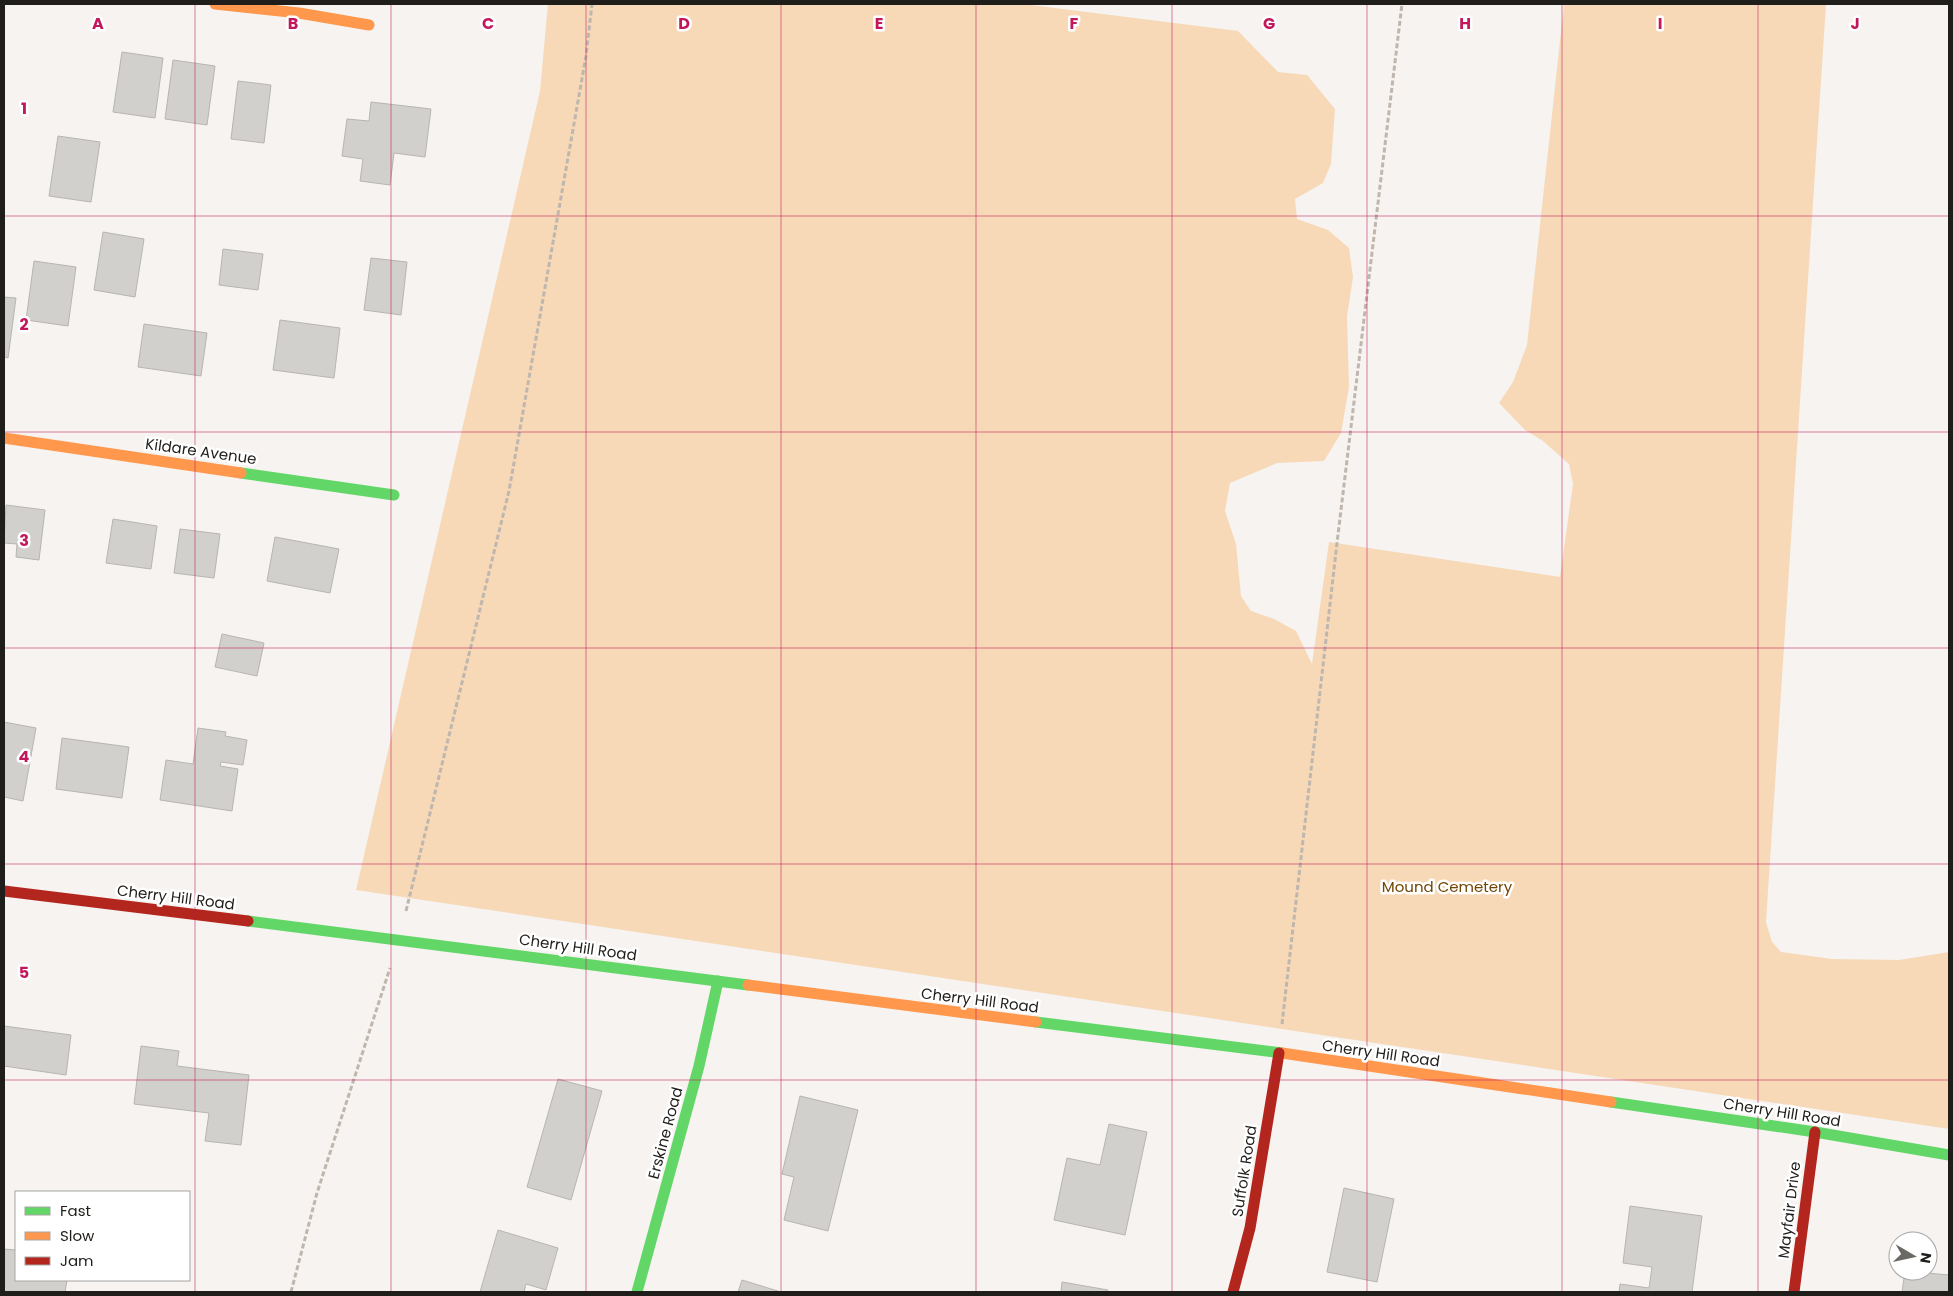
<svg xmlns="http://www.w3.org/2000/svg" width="1953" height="1296" font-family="Poppins,sans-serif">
	<rect width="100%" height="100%" fill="#f6f3f0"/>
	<path fill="#f7d9b8" d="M548,4H1023L1238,31L1278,72L1307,75L1335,109L1331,164L1323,183L1295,199L1297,219L1328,230L1349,248L1353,277L1347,316L1349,387L1341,433L1324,461L1277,463L1230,483L1225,511L1236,544L1241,596L1251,611L1274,619L1296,631L1312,664L1329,542L1560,577L1573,484L1569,464L1543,441L1525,430L1499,403L1513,382L1527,345L1564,4H1826L1766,922L1772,942L1781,952L1832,959L1899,960L1949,952V1129L356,890L540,91Z"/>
	<g fill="#d2d0cd" stroke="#b7b5b3">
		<path d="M122,52L163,58L155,118L113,112Z"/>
		<path d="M173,60L215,66L207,125L165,119Z"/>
		<path d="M238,81L271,85L264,143L231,139Z"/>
		<path d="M371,102L431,109L425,157L394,153L390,185L360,181L363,159L342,156L347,119L369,121Z"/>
		<path d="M58,136L100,142L91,202L49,196Z"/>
		<path d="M103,232L144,239L135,297L94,290Z"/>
		<path d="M223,249L263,254L258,290L219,285Z"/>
		<path d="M371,258L407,262L401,315L364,310Z"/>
		<path d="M34,261L76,267L68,326L26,320Z"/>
		<path d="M4,297L16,298L8,358L4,357Z"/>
		<path d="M280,320L340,328L334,378L273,370Z"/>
		<path d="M144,324L207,333L201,376L138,367Z"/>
		<path d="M6,505L45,510L39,560L16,557L17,544L4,543Z"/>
		<path d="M113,519L157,526L151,569L106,563Z"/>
		<path d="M180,529L220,534L214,578L174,573Z"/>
		<path d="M275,537L339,549L330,593L267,581Z"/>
		<path d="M222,634L264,643L257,676L215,667Z"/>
		<path d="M4,722L36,728L23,801L4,797Z"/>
		<path d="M198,728L226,732L225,736L247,740L243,765L221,762L220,766L238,769L232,811L160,800L166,760L193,764Z"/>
		<path d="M62,738L129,747L122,798L56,789Z"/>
		<path d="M4,1026L71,1035L66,1075L4,1066Z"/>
		<path d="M141,1046L179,1051L177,1066L249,1075L241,1145L205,1141L209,1113L134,1104Z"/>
		<path d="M558,1079L602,1091L571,1200L527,1187Z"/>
		<path d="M800,1096L858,1110L828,1231L784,1220L794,1177L782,1174Z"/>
		<path d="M1109,1124L1147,1132L1125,1235L1054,1220L1067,1158L1100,1165Z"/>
		<path d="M1344,1188L1394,1199L1377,1282L1327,1272Z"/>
		<path d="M1630,1206L1702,1216L1692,1292H1619L1620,1284L1649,1288L1652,1267L1623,1263Z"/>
		<path d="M498,1230L558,1248L546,1290L526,1284L524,1292H480Z"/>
		<path d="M4,1249L16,1250V1280H67L65,1292H4Z"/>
		<path d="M1905,1271L1949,1275V1292H1902Z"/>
		<path d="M742,1280L781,1292H738Z"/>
		<path d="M1062,1282L1108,1290L1107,1292H1061Z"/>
	</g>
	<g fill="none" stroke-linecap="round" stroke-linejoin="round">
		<g stroke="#bfb7ae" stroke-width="3" stroke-dasharray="5 2.5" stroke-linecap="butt">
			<path d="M406,911L509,491L586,56L592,4"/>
			<path d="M1282,1024L1337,543L1402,4"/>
			<path d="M291,1292L317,1193L390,968"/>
		</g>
		<g stroke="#63d668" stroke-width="11">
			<path d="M241,473L394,495"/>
			<path d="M248,921L748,985"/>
			<path d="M1036,1022L1282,1053"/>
			<path d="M1611,1102L1815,1132L1949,1155"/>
			<path d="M637,1292L699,1066L718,981"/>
		</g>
		<g stroke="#ff974d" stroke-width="11">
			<path d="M215,4L299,13L369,25"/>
			<path d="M4,438L241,473"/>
			<path d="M748,985L1036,1022"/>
			<path d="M1282,1053L1611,1102"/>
		</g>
		<g stroke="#b3261e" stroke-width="11">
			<path d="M4,891L248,921"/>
			<path d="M1233,1292L1250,1228L1279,1053"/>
			<path d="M1794,1292L1815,1132"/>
		</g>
	</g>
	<path fill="none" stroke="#c2185b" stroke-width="1" stroke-opacity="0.55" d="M195,4V1292M391,4V1292M586,4V1292M781,4V1292M976,4V1292M1172,4V1292M1367,4V1292M1562,4V1292M1758,4V1292M4,216H1949M4,432H1949M4,648H1949M4,864H1949M4,1080H1949"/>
	<g text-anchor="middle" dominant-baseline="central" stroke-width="5" stroke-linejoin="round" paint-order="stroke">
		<g font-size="15" fill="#201e1b" stroke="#fff">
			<text transform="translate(201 451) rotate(8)">Kildare Avenue</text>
			<text transform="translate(176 897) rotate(7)">Cherry Hill Road</text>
			<text transform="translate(578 947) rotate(8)">Cherry Hill Road</text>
			<text transform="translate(980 1000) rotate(7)">Cherry Hill Road</text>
			<text transform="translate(1381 1053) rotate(8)">Cherry Hill Road</text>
			<text transform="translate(1782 1112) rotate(9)">Cherry Hill Road</text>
			<text transform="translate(665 1133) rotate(-75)">Erskine Road</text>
			<text transform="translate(1244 1171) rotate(-81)">Suffolk Road</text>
			<text transform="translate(1789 1210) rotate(-83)">Mayfair Drive</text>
		</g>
		<g font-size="15" fill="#714605" stroke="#fff">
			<text x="1447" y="886">Mound Cemetery</text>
		</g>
	</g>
	<g font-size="16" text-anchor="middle" font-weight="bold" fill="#c2185b" stroke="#fff" stroke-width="5" stroke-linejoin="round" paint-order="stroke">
		<text x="98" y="29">A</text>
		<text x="293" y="29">B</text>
		<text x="488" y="29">C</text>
		<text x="684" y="29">D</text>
		<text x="879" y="29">E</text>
		<text x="1074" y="29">F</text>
		<text x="1269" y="29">G</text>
		<text x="1465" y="29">H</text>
		<text x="1660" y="29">I</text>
		<text x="1855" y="29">J</text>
		<text x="24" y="114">1</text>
		<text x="24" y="330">2</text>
		<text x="24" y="546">3</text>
		<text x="24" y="762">4</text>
		<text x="24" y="978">5</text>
	</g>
	<rect width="1953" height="1296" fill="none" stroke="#201e1b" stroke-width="10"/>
	<rect x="15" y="1191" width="175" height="90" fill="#ffffff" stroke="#a6a5a4"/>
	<rect x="25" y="1207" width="25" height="8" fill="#63d668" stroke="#a6a5a4"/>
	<text x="60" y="1216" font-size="15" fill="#201e1b">Fast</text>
	<rect x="25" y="1232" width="25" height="8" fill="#ff974d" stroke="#a6a5a4"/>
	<text x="60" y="1241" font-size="15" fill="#201e1b">Slow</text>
	<rect x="25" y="1257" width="25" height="8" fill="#b3261e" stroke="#a6a5a4"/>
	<text x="60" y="1266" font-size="15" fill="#201e1b">Jam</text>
	<g transform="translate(1913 1256) rotate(99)"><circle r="24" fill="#ffffff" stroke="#a6a5a4"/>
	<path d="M0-4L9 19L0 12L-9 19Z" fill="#6b6966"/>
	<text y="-8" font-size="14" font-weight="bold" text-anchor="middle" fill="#201e1b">N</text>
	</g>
</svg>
